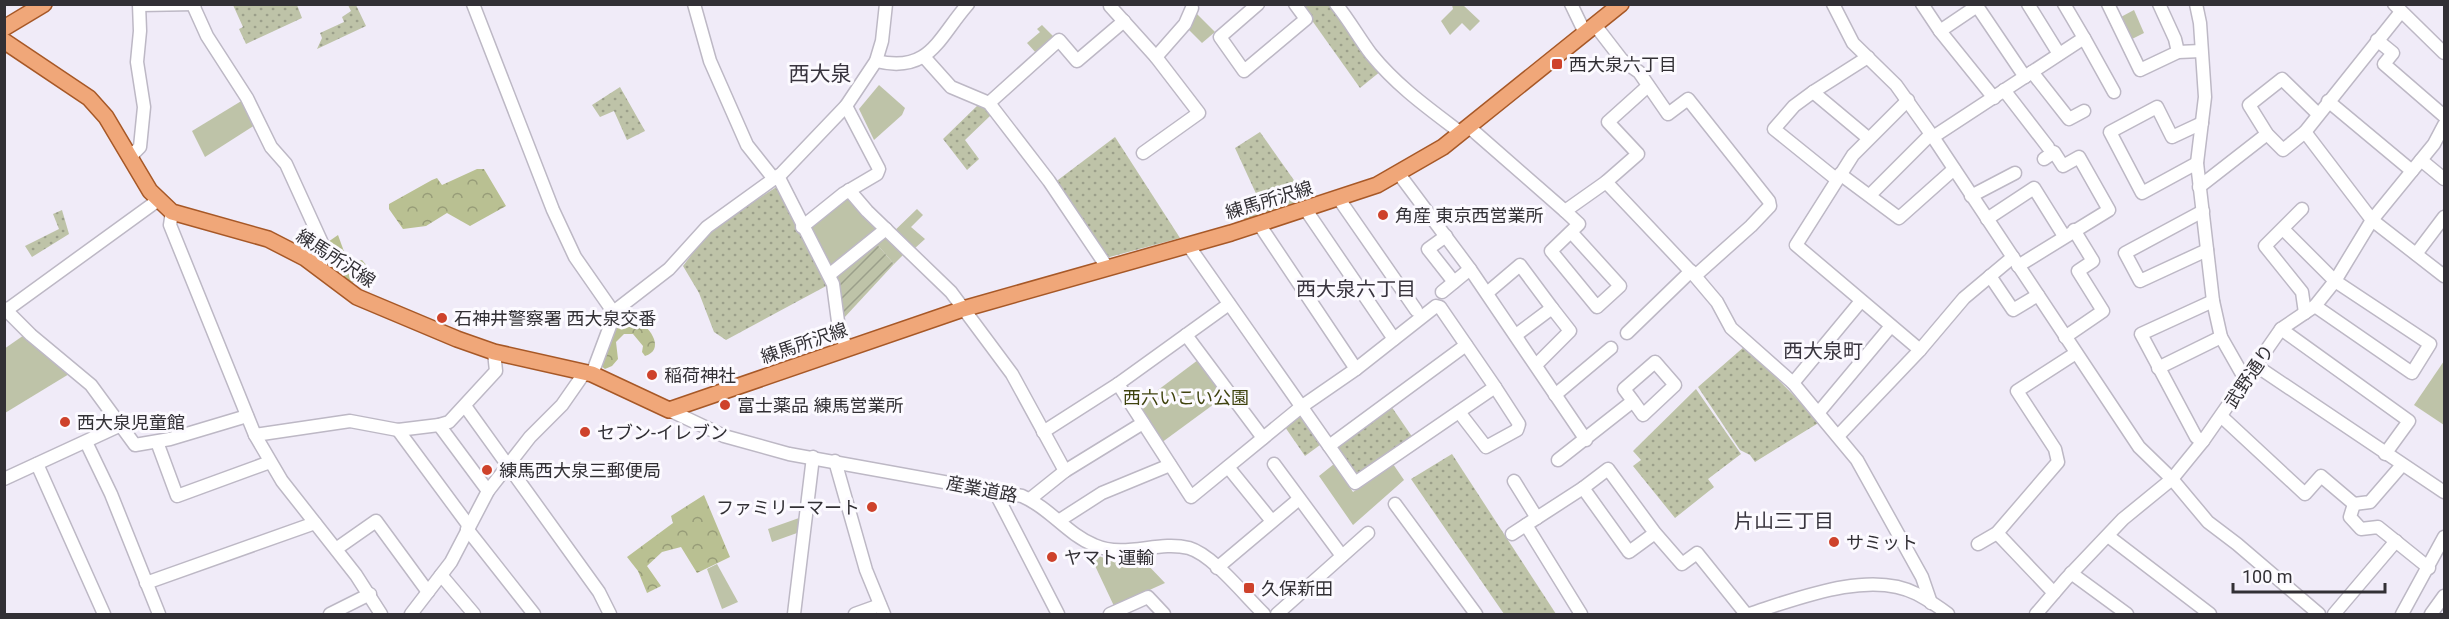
<svg xmlns="http://www.w3.org/2000/svg" width="2449" height="619" font-family="Roboto,'Noto Sans JP',sans-serif">
	<defs>
		<pattern id="grass-dots" width="8" height="8" patternUnits="userSpaceOnUse" patternTransform="scale(1.5)"><rect width="8" height="8" fill="#bec3a8"/><path d="M2 2h.1M6 6h.1" fill="none" stroke="#9b9f8a" stroke-width="1.8" stroke-linecap="round"/></pattern>
		<pattern id="forest-crowns" width="20" height="18" patternUnits="userSpaceOnUse" patternTransform="scale(1.5)"><rect width="20" height="18" fill="#b9c092"/><path d="M2 6a3 3 0 1 1 6 0M12 15a3 3 0 1 1 6 0" fill="none" stroke="#979c78"/></pattern>
		<pattern id="garden-furrows" width="10" height="10" patternUnits="userSpaceOnUse" patternTransform="scale(1.5)"><rect width="10" height="10" fill="#bec3a8"/><path d="M-1 1l2-2M0 10L10 0M9 11l2-2" fill="none" stroke="#9b9f8a"/></pattern>
	</defs>
	<rect width="100%" height="100%" fill="#f0ebf8"/>
	<g fill="url(#grass-dots)">
		<path d="M233,5H297L302,18L246,44L239,29L243,27Z"/>
		<path d="M348,5H356L366,26L317,49L322,38L320,33L344,22L342,17L351,11Z"/>
		<path d="M1301,5H1331L1381,71L1360,88Z"/>
		<path d="M620,87L645,131L627,140L614,111L600,117L592,105Z"/>
		<path d="M979,104L990,111V116L965,140L979,159L967,170L943,139Z"/>
		<path d="M1260,132L1308,200L1265,213L1235,148Z"/>
		<path d="M1115,137L1180,238L1106,258L1054,183Z"/>
		<path d="M778,186L798,230L828,285L726,340L714,332L699,293L683,266L710,230Z"/>
		<path d="M1249,195L1258,215L1245,220L1236,201Z"/>
		<path d="M62,210L69,234L32,257L25,246L59,229L53,214Z"/>
		<path d="M1745,346L1820,422L1755,462L1750,455L1740,450L1698,387Z"/>
		<path d="M1696,389L1741,454L1708,479L1714,487L1675,518L1633,466L1641,460L1633,451Z"/>
		<path d="M1391,406L1413,438L1357,477L1353,476L1337,446Z"/>
		<path d="M1297,417H1302L1320,445L1305,456L1285,427Z"/>
		<path d="M1452,454L1556,614H1504L1411,479Z"/>
	</g>
	<g fill="url(#forest-crowns)">
		<path d="M477,169H484L506,206L470,226L447,213L426,226L403,229L389,209V204L432,180L437,178L442,185Z"/>
		<path d="M338,235L346,257L329,261L325,244Z"/>
		<path d="M362,260L368,267L352,283L331,267Z"/>
		<path d="M622,313L630,327L639,322C651,328 665,350 645,356L642,352L643,346L633,334H624L616,342L618,359L612,366L605,369L601,366L618,316Z"/>
		<path d="M704,495L730,557L697,573L681,547L662,552L647,566L661,586L647,593L638,571L627,557L673,523L671,516Z"/>
	</g>
	<g fill="#bec3a8">
		<path d="M1463,5L1480,21L1470,31L1462,23L1450,35L1441,21L1453,9L1452,5Z"/>
		<path d="M2134,10L2144,33L2130,40L2119,18Z"/>
		<path d="M1196,13L1215,32L1202,43L1186,27Z"/>
		<path d="M1042,25L1055,38L1037,54L1027,43L1040,32L1037,29Z"/>
		<path d="M879,85L905,108L902,115L874,140L859,109Z"/>
		<path d="M243,100L255,125L205,157L192,131Z"/>
		<path d="M846,197H850L876,226L877,231L832,265H827L809,227Z"/>
		<path d="M917,209L923,215L911,227L925,239L914,249L911,247L894,264L875,242L888,237Z"/>
		<path d="M27,333L74,371L5,413L4,349Z"/>
		<path d="M1198,360L1225,396L1161,443L1138,405Z"/>
		<path d="M2444,361V425L2414,405Z"/>
		<path d="M1334,464L1353,492L1393,464L1404,480L1353,525L1319,476Z"/>
		<path d="M799,518L797,533L772,542L768,529Z"/>
		<path d="M1089,553L1114,561H1144L1165,583L1114,606Z"/>
		<path d="M717,564L738,602L722,609L707,569Z"/>
	</g>
	<path fill="url(#garden-furrows)" d="M875,242L894,264L843,319L836,280L837,275Z"/>
	<g fill="none" stroke-linecap="round" stroke-linejoin="round">
		<defs>
			<g id="minor">
				<path d="M473,4L553,210L575,257L614,313"/>
				<path d="M694,4L710,61L747,145L774,179"/>
				<path d="M1258,4L1220,37L1244,71L1306,19L1295,4"/>
				<path d="M1336,4C1349,20 1359,38 1371,54C1397,86 1428,108 1461,133"/>
				<path d="M1571,4L1585,33"/>
				<path d="M1833,4L1853,43L1896,85L1933,137L2139,447L2172,479L2208,522L2237,544L2319,614"/>
				<path d="M1922,4L1940,31L1977,6L2025,77"/>
				<path d="M2028,4L2059,54"/>
				<path d="M2108,4L2140,70L2178,52L2201,51"/>
				<path d="M2159,4L2175,39L2178,52"/>
				<path d="M2196,4L2200,23L2205,97L2197,163L2213,301L2221,337L2246,381"/>
				<path d="M2394,4L2444,53"/>
				<path d="M140,5L195,4"/>
				<path d="M193,5L207,36L247,98L271,147L286,164L322,243L321,269"/>
				<path d="M1110,6L1156,57L1199,113L1143,153"/>
				<path d="M1595,25L1622,60L1639,72L1668,114L1688,99L1769,201L1770,206L1751,226L1695,276"/>
				<path d="M1940,31L1994,98"/>
				<path d="M2084,38L2114,92"/>
				<path d="M2377,40L2393,53L2384,64L2444,116"/>
				<path d="M1156,57L1185,24L1192,8"/>
				<path d="M925,58L951,87L989,103L1049,181L1107,267"/>
				<path d="M876,61C930,74 938,38 968,4"/>
				<path d="M2032,72L2069,119L2084,111"/>
				<path d="M2004,90L2048,147"/>
				<path d="M1813,92L1868,57"/>
				<path d="M1908,100L1853,155L1796,245L1920,350"/>
				<path d="M2328,101L2412,171"/>
				<path d="M989,103L1059,40L1077,61L1124,21"/>
				<path d="M2318,114L2282,79L2249,105L2267,134L2283,150L2305,132L2372,220L2444,276"/>
				<path d="M1469,127L1565,211L1606,182L1695,276L1717,302L1731,328L1793,383L1857,460L1922,577L1931,603"/>
				<path d="M2305,132L2400,13"/>
				<path d="M1933,137L2084,38L2064,4"/>
				<path d="M130,157L140,147L144,107L137,62L140,31L139,4"/>
				<path d="M2421,160L2444,179"/>
				<path d="M2197,163L2142,193L2110,132L2157,107L2172,137L2202,123"/>
				<path d="M1399,174L1470,269L1586,440"/>
				<path d="M1840,174L1899,218L1954,169"/>
				<path d="M778,176L833,284L839,329L847,349"/>
				<path d="M1836,179L1774,129L1794,106L1813,92L1868,138"/>
				<path d="M1606,182L1638,154L1608,122L1648,86"/>
				<path d="M2199,187L2267,134"/>
				<path d="M849,190L867,211L951,292L1012,374L1065,471"/>
				<path d="M1870,195L1931,134"/>
				<path d="M1971,196L2015,173"/>
				<path d="M1339,199L1416,310"/>
				<path d="M2302,209L2265,246L2302,292L2305,313"/>
				<path d="M1306,210L1394,339"/>
				<path d="M1565,211L1579,224L1551,251L1597,307L1620,286L1571,232"/>
				<path d="M2203,211L2125,253L2140,281L2207,250"/>
				<path d="M172,212L170,225L255,435L282,481L356,575L381,614"/>
				<path d="M1987,219L2034,188L2064,236"/>
				<path d="M1259,224L1356,369"/>
				<path d="M802,227L843,194L877,174L879,169L846,106"/>
				<path d="M2283,229L2335,281L2430,344L2412,373L2315,306"/>
				<path d="M1446,236L1428,249L1454,282"/>
				<path d="M2416,254L2444,217"/>
				<path d="M2018,266L2109,210L2079,157L2063,166L2054,152L2044,159"/>
				<path d="M829,275L886,229"/>
				<path d="M1990,276L2013,310L2038,295"/>
				<path d="M1442,292L1470,269"/>
				<path d="M1487,293L1520,265L1552,308"/>
				<path d="M4,308L31,335L91,385L135,445L170,439L247,416"/>
				<path d="M4,312L157,201"/>
				<path d="M2281,329L2409,421L2385,454"/>
				<path d="M1627,333L1691,271"/>
				<path d="M1186,335L1263,438"/>
				<path d="M1516,335L1552,308L1570,331L1536,365"/>
				<path d="M2065,337L2103,311L2078,271L2093,261L2074,230"/>
				<path d="M2255,365L2444,492"/>
				<path d="M2158,368L2221,337"/>
				<path d="M592,374L616,310L669,269L707,227L782,173L846,106L876,61L882,41L886,4"/>
				<path d="M1793,383L1861,301"/>
				<path d="M1118,384L1191,497L1301,407L1356,369L1436,306L1440,307L1495,387L1355,483L1188,245"/>
				<path d="M1555,395L1611,348"/>
				<path d="M465,406L599,592L610,614"/>
				<path d="M669,410L724,436L789,454L1022,496C1050,508 1067,534 1094,545C1126,559 1157,540 1189,548C1213,555 1245,596 1264,614"/>
				<path d="M1459,412L1486,447L1517,430L1519,424L1495,387"/>
				<path d="M1819,412L1891,326"/>
				<path d="M2222,417L2305,494L2321,476L2354,504L2350,517L2361,529L2378,527L2429,568"/>
				<path d="M439,425L488,491"/>
				<path d="M398,430L469,526"/>
				<path d="M1043,432L1118,384L1229,304"/>
				<path d="M255,435L350,421L398,430L439,425L449,422L496,371L494,352"/>
				<path d="M1838,436L1920,350L1964,298L2013,257"/>
				<path d="M2203,441L2196,437L2141,334L2213,301"/>
				<path d="M86,442L111,494L159,614"/>
				<path d="M157,442L177,496L270,462"/>
				<path d="M1329,446L1466,345"/>
				<path d="M1558,460L1633,401L1643,415L1675,385L1655,362L1624,389L1633,401"/>
				<path d="M835,461L866,570L884,614"/>
				<path d="M37,464L104,614"/>
				<path d="M1274,464L1342,556"/>
				<path d="M1228,467L1271,520"/>
				<path d="M4,479L121,425"/>
				<path d="M1514,481L1537,518"/>
				<path d="M994,490L1058,614"/>
				<path d="M1030,499L1065,471L1143,423"/>
				<path d="M1395,504L1476,614"/>
				<path d="M2354,504L2370,502L2402,465"/>
				<path d="M1060,520L1102,493L1170,465"/>
				<path d="M1526,525L1581,614"/>
				<path d="M467,529L534,614"/>
				<path d="M1655,533L1629,552L1583,488L1608,469L1655,533L1682,564L1697,553L1746,614"/>
				<path d="M1997,533L2054,593"/>
				<path d="M1512,534L1583,488"/>
				<path d="M2108,536L2210,614"/>
				<path d="M1978,544L1997,533L2058,462L2055,449L2017,391L2076,353"/>
				<path d="M336,549L376,521L428,592"/>
				<path d="M1217,568L1299,499"/>
				<path d="M2071,573L2127,614"/>
				<path d="M441,575L474,614"/>
				<path d="M146,583L315,523"/>
				<path d="M330,614L370,594"/>
				<path d="M411,614L451,562L488,491L530,437L562,405L585,372"/>
				<path d="M794,614L813,457"/>
				<path d="M855,614L880,605"/>
				<path d="M1110,614L1148,597L1164,614"/>
				<path d="M1277,614L1368,533"/>
				<path d="M1749,614C1796,599 1870,569 1917,594C1928,600 1939,607 1948,614"/>
				<path d="M2036,614L2066,579L2123,519L2172,479L2203,441L2281,329L2315,306L2335,281L2372,220L2434,144L2444,125"/>
				<path d="M2334,614L2396,541"/>
				<path d="M2402,614L2444,537"/>
				<path d="M2431,614L2444,596"/>
			</g>
			<g id="major">
				<path d="M4,28L44,4"/>
				<path d="M4,41L89,98L106,117L150,191L172,212L268,239L305,258L357,297L457,339L494,352L592,374L669,410L963,309L1231,233L1377,185L1443,147L1621,4"/>
			</g>
		</defs>
		<use href="#minor" stroke="#bdb8c5" stroke-width="15"/>
		<use href="#major" stroke="#a75827" stroke-width="18"/>
		<use href="#minor" stroke="#fff" stroke-width="12"/>
		<use href="#major" stroke="#f0a779" stroke-width="15"/>
	</g>
	<g fill="#ce422b" stroke="#fcfaff" stroke-width="2">
		<rect x="1551" y="58" width="12" height="12" rx="3"/>
		<circle cx="1383" cy="215" r="6"/>
		<circle cx="442" cy="318" r="6"/>
		<circle cx="652" cy="375" r="6"/>
		<circle cx="725" cy="405" r="6"/>
		<circle cx="65" cy="422" r="6"/>
		<circle cx="585" cy="432" r="6"/>
		<circle cx="487" cy="470" r="6"/>
		<circle cx="872" cy="507" r="6"/>
		<circle cx="1834" cy="542" r="6"/>
		<circle cx="1052" cy="557" r="6"/>
		<rect x="1243" y="582" width="12" height="12" rx="3"/>
	</g>
	<g text-anchor="middle" dominant-baseline="central" stroke-width="6" stroke-linejoin="round" paint-order="stroke">
		<g font-size="18" fill="#323035" stroke="#fcfaff" text-anchor="start">
			<text x="1569" y="64">西大泉六丁目</text>
			<text x="1395" y="215">角産 東京西営業所</text>
			<text x="454" y="318">石神井警察署 西大泉交番</text>
			<text x="664" y="375">稲荷神社</text>
			<text x="737" y="405">富士薬品 練馬営業所</text>
			<text x="77" y="422">西大泉児童館</text>
			<text x="597" y="432">セブン-イレブン</text>
			<text x="499" y="470">練馬西大泉三郵便局</text>
			<text x="860" y="507" text-anchor="end">ファミリーマート</text>
			<text x="1846" y="542">サミット</text>
			<text x="1064" y="557">ヤマト運輸</text>
			<text x="1261" y="588">久保新田</text>
		</g>
		<g font-size="18" fill="#323035" stroke="#fcfaff">
			<text transform="translate(1269 200) rotate(-17)">練馬所沢線</text>
			<text transform="translate(336 258) rotate(33)">練馬所沢線</text>
			<text transform="translate(804 343) rotate(-19)">練馬所沢線</text>
			<text transform="translate(2249 376) rotate(-56)">武野通り</text>
			<text transform="translate(982 489) rotate(11)">産業道路</text>
		</g>
		<g font-size="18" fill="#3f430e" stroke="#fcfaff">
			<text x="1186" y="397">西六いこい公園</text>
		</g>
		<g font-size="20" fill="#38343e" stroke="#fcfaff">
			<text x="1356" y="289">西大泉六丁目</text>
			<text x="1823" y="351">西大泉町</text>
			<text x="1784" y="521">片山三丁目</text>
		</g>
		<g font-size="21" fill="#38343e" stroke="#fcfaff">
			<text x="820" y="74">西大泉</text>
		</g>
	</g>
	<rect width="2449" height="619" fill="none" stroke="#323035" stroke-width="12"/>
	<path d="M2233 583v9h152v-9" fill="none" stroke="#323035" stroke-width="3"/>
	<text x="2242" y="583" font-size="18" fill="#323035" stroke="#fcfaff" stroke-width="4.5" paint-order="stroke">100 m</text>
</svg>
